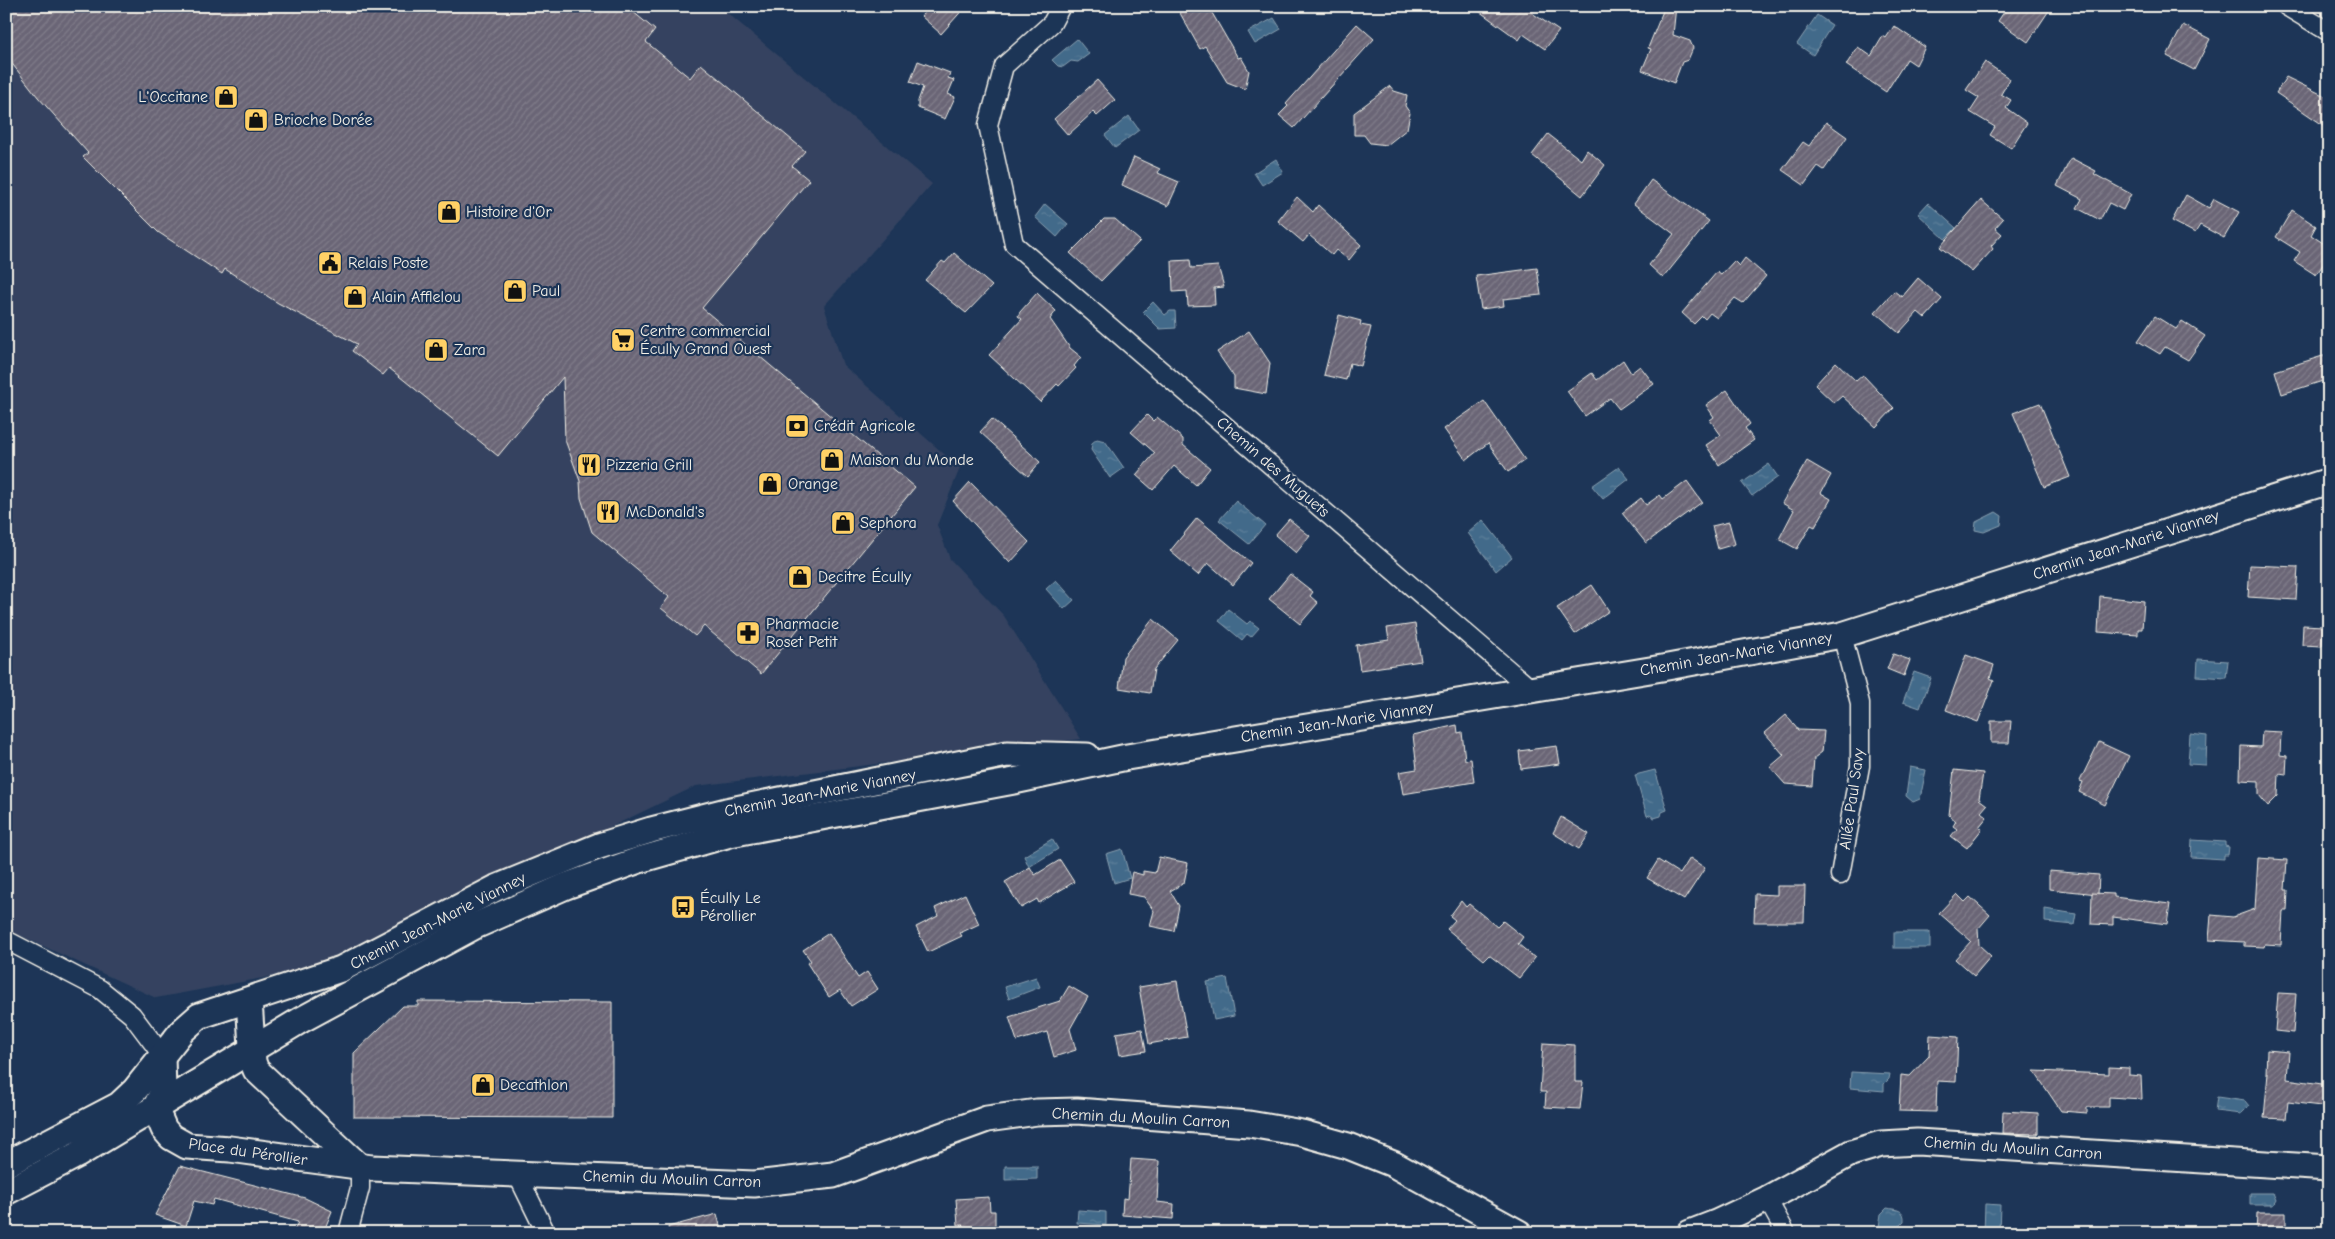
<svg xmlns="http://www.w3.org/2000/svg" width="2335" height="1239" font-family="'Comic Neue',sans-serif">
	<defs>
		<pattern id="water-ripples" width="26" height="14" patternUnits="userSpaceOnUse" patternTransform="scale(1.25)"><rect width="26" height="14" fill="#426a8a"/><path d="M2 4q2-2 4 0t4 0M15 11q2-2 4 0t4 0" fill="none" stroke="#5e809a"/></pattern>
		<pattern id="building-hatch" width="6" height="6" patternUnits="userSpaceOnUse" patternTransform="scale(1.25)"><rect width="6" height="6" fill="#6a6576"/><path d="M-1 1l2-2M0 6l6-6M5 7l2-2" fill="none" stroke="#807c8a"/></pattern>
	</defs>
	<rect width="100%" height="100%" fill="#1d3557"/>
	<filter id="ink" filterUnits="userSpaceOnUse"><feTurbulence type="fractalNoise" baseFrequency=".02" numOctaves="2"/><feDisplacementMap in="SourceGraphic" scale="10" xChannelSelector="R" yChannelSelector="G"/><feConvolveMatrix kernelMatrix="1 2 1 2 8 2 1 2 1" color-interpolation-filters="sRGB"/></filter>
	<g filter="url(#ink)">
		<path fill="#344360" d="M6,6H719L932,184L824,306L843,365L960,468L937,525L950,559L1004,616L1081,739L696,786L317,968L156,998L6,929Z"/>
		<g fill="url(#water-ripples)" stroke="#89a0b0">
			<path d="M1817,15L1832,25L1813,55L1797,44Z"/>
			<path d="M1274,18L1281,29L1255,44L1248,32Z"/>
			<path d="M1077,39L1089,54L1078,62L1071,61L1063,67L1058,66L1052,60Z"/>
			<path d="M1129,116L1139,130L1115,148L1105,135Z"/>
			<path d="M1276,159L1283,172L1262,185L1254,173Z"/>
			<path d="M1928,203L1956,228L1945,239L1918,214Z"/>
			<path d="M1045,204L1068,224L1057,237L1035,217Z"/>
			<path d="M1153,302L1165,315L1170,311H1175L1176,328L1160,329L1143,312Z"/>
			<path d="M1097,439L1105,441L1124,468L1110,478L1091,450L1092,443Z"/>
			<path d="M1769,464L1778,477L1752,496L1742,483Z"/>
			<path d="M1619,467L1629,479L1603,499L1592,486Z"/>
			<path d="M1236,501L1265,525L1249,544L1219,520Z"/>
			<path d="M1996,512L2002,516L2001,525L1984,532L1975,530L1976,522Z"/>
			<path d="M1483,520L1512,557L1496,571L1468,533Z"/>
			<path d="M1056,580L1074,600L1064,609L1046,589Z"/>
			<path d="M1228,609L1247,624L1250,621L1259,628L1251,637L1247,634L1242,640L1219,621Z"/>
			<path d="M2198,659L2228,661L2226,678L2197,676Z"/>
			<path d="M1914,672L1931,678L1920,708L1903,702Z"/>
			<path d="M2190,734L2207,736L2206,765L2188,764Z"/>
			<path d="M1910,767L1926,770L1920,799L1913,802L1906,796Z"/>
			<path d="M1655,770L1667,810L1662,812L1661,816L1654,818L1650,815L1647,816L1635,775Z"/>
			<path d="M1052,839L1058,849L1029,867L1024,856Z"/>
			<path d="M2192,840L2225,842V846L2229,847L2228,855H2224V859L2191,857Z"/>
			<path d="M1122,849L1130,878L1114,883L1106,854Z"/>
			<path d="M2045,909L2076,914L2074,925L2045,922Z"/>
			<rect x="1894" y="932" width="36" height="16"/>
			<path d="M1036,977L1040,987L1009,999L1005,987Z"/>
			<path d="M1227,978L1234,1016L1214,1020L1207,982Z"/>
			<path d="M1851,1072L1890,1074L1889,1079L1884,1084V1091L1850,1088Z"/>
			<path d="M2217,1097L2245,1101L2249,1106L2241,1114L2215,1111Z"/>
			<path d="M1005,1166H1037V1179L1005,1180Z"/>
			<path d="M2250,1193H2273L2276,1200L2273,1205H2250Z"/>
			<path d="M1985,1204L2000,1205L1999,1233H1984Z"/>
			<path d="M1887,1208C1897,1210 1905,1209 1904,1221L1898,1227L1897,1233H1878L1881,1214Z"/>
			<path d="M1078,1210L1106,1212V1225L1077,1223Z"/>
		</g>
		<g fill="url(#building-hatch)" stroke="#f4f1e8">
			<path d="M6,6H626L655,30L646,42L690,78L701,64L805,151L792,166L809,180L702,308L915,487L761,674L704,626L695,636L661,608L669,597L592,532L581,498L580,481L565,440L563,377L498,456L389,368L383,375L352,351L357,344L278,303L225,269L222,274L158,232L83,157L88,153L38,97L6,56Z"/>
			<path d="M930,6H966L941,34L921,16Z"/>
			<path d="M1176,6H1208L1238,58L1241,57L1249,71L1245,89L1227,82L1205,46L1200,49Z"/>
			<path d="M1472,6H1536L1532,13L1559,31L1545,49L1523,34L1519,40Z"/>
			<path d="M1665,6H1676L1673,35L1690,41L1693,48L1688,60L1682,62L1674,83L1642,70L1651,49L1648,48Z"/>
			<path d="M2008,6H2052L2028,42L1998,21Z"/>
			<path d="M1357,24L1374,39L1294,128L1279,115L1288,106L1286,104Z"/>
			<path d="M2183,25L2210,39L2194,70L2167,56Z"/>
			<path d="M1894,26L1925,47L1916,65L1907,59L1886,92L1846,65L1858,47L1871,56L1883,36L1886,38Z"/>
			<path d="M918,61L950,73L948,78L954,80L948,94L955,97L945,119L918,108V101L923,87L910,82Z"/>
			<path d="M1985,62L2010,79L2001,94L2011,100L2006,108L2027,123L2011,148L1990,135L1995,127L1970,112L1979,98L1966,90Z"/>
			<path d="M2286,77L2329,98V129L2276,93Z"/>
			<path d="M1097,80L1115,100L1097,116L1093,112L1068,135L1054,119Z"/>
			<path d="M1390,86L1394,91L1407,95L1405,106L1410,113L1407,129L1387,145L1370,143L1364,135H1354V113Z"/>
			<path d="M1826,122L1847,137L1824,170L1818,166L1804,185L1782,170L1803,142L1809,146Z"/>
			<path d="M1548,134L1581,160L1587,150L1605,165L1582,196L1532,155Z"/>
			<path d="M1134,157L1160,169L1158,173L1179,182L1168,206L1122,185Z"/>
			<path d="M2071,158L2096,171L2094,174L2131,194L2123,210L2109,203L2100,220L2077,208L2082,199L2057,186Z"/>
			<path d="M1651,180L1709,221L1663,278L1649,265L1674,234L1634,204Z"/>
			<path d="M2186,195L2209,208L2214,199L2239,212L2224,238L2200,225L2195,233L2172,221Z"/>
			<path d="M1297,197L1313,212L1318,205L1361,245L1349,260L1336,250L1332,255L1309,235L1303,242L1278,221Z"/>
			<path d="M1981,200L2003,219L1995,228L2002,234L1991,246L1993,249L1972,272L1940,247Z"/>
			<path d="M2292,210L2316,226L2311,235L2329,247V256L2316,275L2294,261L2300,252L2276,237Z"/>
			<path d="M1104,219H1115L1140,241L1101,281L1070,253Z"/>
			<path d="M954,253L992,286L966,313L925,280L942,261L945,263Z"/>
			<path d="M1745,258L1766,276L1743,303L1735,298L1717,318L1710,313L1705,319L1702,316L1694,324L1682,313L1717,272L1721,275L1734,261L1739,266Z"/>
			<path d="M1190,260L1191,268L1218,266L1224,287L1214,288L1215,305L1188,306L1187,291L1173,292L1172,261Z"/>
			<path d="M1537,268L1541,295L1503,299L1504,306L1481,309L1476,276Z"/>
			<path d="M1918,278L1942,299L1925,318L1918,312L1899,333L1875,312L1894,291L1902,297Z"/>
			<path d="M1037,293L1056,311L1050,319L1070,348L1081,357L1074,366L1076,368L1059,386L1057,384L1040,402L989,355L1022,319L1018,316L1020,312Z"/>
			<path d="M1339,315L1361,321L1360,325L1371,327L1361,366L1350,363L1346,380L1324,375Z"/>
			<path d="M2155,316L2176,329L2182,321L2205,336L2188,360L2165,347L2160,354L2138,341Z"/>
			<path d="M1249,331L1270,363L1266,394L1234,388V377L1217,352Z"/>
			<path d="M2329,354V379L2282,394L2275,371Z"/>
			<path d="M1623,360L1631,373L1640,366L1654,384L1619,409L1610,398L1585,416L1567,391L1592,373L1597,380Z"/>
			<path d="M1836,362L1856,381L1863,375L1894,408L1876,427L1842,396L1834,403L1815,385Z"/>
			<path d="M1727,390L1750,424L1745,428L1754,440L1719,465L1706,445L1721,435L1710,420L1714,417L1706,405Z"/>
			<path d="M1484,401L1525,460L1508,472L1488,443L1466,460L1444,429Z"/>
			<path d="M2040,403L2070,477L2044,487L2013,413Z"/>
			<path d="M1147,415L1153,421L1157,417L1183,439V445L1210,468L1196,485L1174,466L1153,490L1136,475L1155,453L1131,432Z"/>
			<path d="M992,419L1040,462L1028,476L980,432Z"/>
			<path d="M1807,461L1831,475L1821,493L1831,499L1815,527L1811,525L1797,549L1779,539L1794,510L1782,503Z"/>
			<path d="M1687,481L1702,502L1646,543L1622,513L1641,498L1646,505L1660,495L1663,499Z"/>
			<path d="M970,482L1029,542L1010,563L953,501Z"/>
			<path d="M1197,518L1251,563L1233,585L1208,563L1198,575L1170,551Z"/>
			<path d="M1289,519L1310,536L1296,553L1275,535Z"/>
			<path d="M1729,522L1735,544L1718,549L1712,526Z"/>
			<path d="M2250,565L2298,567L2296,600L2248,597Z"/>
			<path d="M1290,574L1313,592L1310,596L1318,603L1300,624L1269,599Z"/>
			<path d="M1592,585L1609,611L1575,634L1557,608Z"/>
			<path d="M2100,596L2144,601L2142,629H2138V635L2098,632Z"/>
			<path d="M1153,619L1178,640L1154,669L1150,693L1119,688L1123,657Z"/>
			<path d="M1415,624L1421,661L1360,670L1356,645L1389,640L1387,628Z"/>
			<path d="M2303,625L2323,626L2322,646L2302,645Z"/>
			<path d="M1893,654L1910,660L1904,676L1887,669Z"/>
			<path d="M1966,655L1994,665L1990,678L1994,680L1978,722L1946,710Z"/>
			<path d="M1786,715L1798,730L1824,731L1822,752L1814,758L1812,786L1785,784L1770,767L1784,755L1765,733Z"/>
			<path d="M1991,721H2011L2009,743H1991Z"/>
			<path d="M1457,725L1458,733L1462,732L1465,760L1471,759L1474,782L1403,794L1399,772L1417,769L1413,735Z"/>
			<path d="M2262,731L2281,732L2280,755L2287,756L2286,775L2279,774L2278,796L2268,806L2259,795V781L2240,780L2241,746L2261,747Z"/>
			<path d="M2099,742L2129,756L2105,805L2079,792L2083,782L2080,781Z"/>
			<path d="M1557,746L1560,764L1521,769L1519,751Z"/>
			<path d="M1954,770L1983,773L1979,799L1987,805L1981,812L1987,817L1979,827L1982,829L1967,848L1951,836L1957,829L1953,826L1956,821L1949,815Z"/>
			<path d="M1561,817L1589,834L1579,849L1553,833Z"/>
			<path d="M1159,857L1188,863L1184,883L1170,891L1179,906L1174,931L1150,926L1154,911L1144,897L1128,894L1132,872L1143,875V871L1155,873Z"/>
			<path d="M1690,858L1705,868L1684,900L1647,878L1658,860L1680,874Z"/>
			<path d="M2258,858L2287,860L2285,890H2288L2287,911H2283L2281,945L2265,944L2264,947L2244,946V942L2209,940L2211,915L2233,917L2255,909Z"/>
			<path d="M1060,860L1074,882L1039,903L1037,899L1021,908L1005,882L1030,867L1035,875Z"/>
			<path d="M2049,871L2099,875L2098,894L2049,889Z"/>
			<path d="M1777,886H1805L1804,922H1754L1755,894L1777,895Z"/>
			<path d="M2092,893L2114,894V897L2170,904L2167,924L2113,917V925L2091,924Z"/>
			<path d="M965,894L979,924L960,933L962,936L928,952L916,927L938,916L935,908Z"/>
			<path d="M1957,894L1965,902L1970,897L1990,915L1978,929L1979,945L1991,956L1974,976L1955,959L1971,941L1939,913Z"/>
			<path d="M1461,901L1466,907L1469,904L1497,927L1503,921L1523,937L1518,944L1535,958L1519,978L1489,955L1484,960L1447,929L1455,920L1450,916Z"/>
			<path d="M829,933L858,978L867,972L878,989L851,1006L840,990L829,997L807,963L811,961L803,950Z"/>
			<path d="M1177,981L1187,1037L1149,1044L1139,987Z"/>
			<path d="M1069,986L1088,997L1070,1029L1076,1050L1054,1057L1047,1032L1017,1041L1009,1017L1060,1001Z"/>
			<path d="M2278,993L2296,994L2293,1033L2275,1031Z"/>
			<path d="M418,1001L612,1002V1118L354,1117V1053L403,1006H418Z"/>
			<path d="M1142,1029L1146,1051L1120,1055L1116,1033Z"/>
			<path d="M1930,1035L1958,1037L1956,1082L1937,1081L1936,1112L1899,1111L1901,1075L1910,1076L1929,1056Z"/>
			<path d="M1543,1043L1575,1045V1082H1583L1580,1109L1545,1107L1546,1092H1540Z"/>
			<path d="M2267,1050L2289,1052L2287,1079L2329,1085V1107L2288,1102L2286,1119L2264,1118L2268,1073H2266Z"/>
			<path d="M2109,1067L2129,1068V1075L2141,1076L2142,1099L2109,1097V1107H2087V1113L2061,1111L2034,1071L2109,1074Z"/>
			<path d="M2003,1111L2038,1113V1134L2002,1133Z"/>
			<path d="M1131,1159L1159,1161L1157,1202L1174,1204L1173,1219L1122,1215L1123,1198L1128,1199Z"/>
			<path d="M180,1166L305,1198L332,1211L323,1233H293L298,1222L214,1199L212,1205L194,1201L186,1226L155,1215Z"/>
			<path d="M989,1197L990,1211H995V1233H963V1225H958L956,1199Z"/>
			<path d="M2257,1213H2286V1233H2256Z"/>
			<path d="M717,1214L722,1233H669L668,1227Z"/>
		</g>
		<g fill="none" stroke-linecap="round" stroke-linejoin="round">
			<defs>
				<g id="street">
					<path d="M1061,6L1052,23L1004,66L988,125L1014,244L1532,690"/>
					<path d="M2286,6L2329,32"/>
					<path d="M1840,875L1860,766V703L1842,635"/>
					<path d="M6,940L100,989L132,1015L162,1055"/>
					<path d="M517,1174L546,1233"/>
					<path d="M1767,1199L1786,1233"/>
					<path d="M348,1233L360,1188V1167"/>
				</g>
				<g id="secondary">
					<path d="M249,1000L253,1062L256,1070L360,1167"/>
					<path d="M162,1055L163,1092L155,1108L164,1129L171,1137L187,1146L230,1149L372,1168L754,1184L833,1175L987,1119L1037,1112L1077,1111L1249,1124L1302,1133L1348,1146L1393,1164L1519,1233"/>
					<path d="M6,1164L119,1105L135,1090L182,1031L199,1016L341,969L496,888L599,846L651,830L726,811L1007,754L1087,756"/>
					<path d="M6,1192L77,1155L301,1020L475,926L566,886L639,860L730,834L1014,781L1127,757L1662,668L1842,635L2329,481"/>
					<path d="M1690,1233L1716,1223L1767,1199L1851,1153L1881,1144L1917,1142L2329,1168"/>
				</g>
			</defs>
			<use href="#street" stroke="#f4f1e8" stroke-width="21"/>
			<use href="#secondary" stroke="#f4f1e8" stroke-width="29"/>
			<use href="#street" stroke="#1d3557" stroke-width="18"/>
			<use href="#secondary" stroke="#1d3557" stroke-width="25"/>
		</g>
	</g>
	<defs>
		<symbol id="shop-square" viewBox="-11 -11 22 22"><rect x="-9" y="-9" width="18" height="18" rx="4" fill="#ffd166" stroke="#1d3557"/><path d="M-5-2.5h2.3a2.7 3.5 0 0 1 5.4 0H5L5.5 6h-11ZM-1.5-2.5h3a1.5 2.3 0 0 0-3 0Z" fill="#111"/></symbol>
		<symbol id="civic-square" viewBox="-11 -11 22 22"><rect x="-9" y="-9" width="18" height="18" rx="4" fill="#ffd166" stroke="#1d3557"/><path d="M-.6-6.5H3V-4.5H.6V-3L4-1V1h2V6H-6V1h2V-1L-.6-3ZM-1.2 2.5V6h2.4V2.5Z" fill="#111"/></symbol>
		<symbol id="supermarket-square" viewBox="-11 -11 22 22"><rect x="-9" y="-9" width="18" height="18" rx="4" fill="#ffd166" stroke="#1d3557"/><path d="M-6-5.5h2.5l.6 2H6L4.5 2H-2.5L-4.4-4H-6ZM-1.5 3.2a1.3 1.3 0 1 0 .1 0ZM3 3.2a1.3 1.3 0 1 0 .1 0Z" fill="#111"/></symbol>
		<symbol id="bank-square" viewBox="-11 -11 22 22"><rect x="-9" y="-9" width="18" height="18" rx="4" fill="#ffd166" stroke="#1d3557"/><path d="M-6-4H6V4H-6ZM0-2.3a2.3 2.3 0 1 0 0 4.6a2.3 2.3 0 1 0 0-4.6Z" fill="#111"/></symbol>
		<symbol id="restaurant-square" viewBox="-11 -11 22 22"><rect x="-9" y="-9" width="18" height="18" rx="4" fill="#ffd166" stroke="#1d3557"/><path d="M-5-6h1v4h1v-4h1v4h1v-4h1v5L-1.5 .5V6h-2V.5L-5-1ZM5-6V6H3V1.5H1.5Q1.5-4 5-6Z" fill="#111"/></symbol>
		<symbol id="pharmacy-square" viewBox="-11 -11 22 22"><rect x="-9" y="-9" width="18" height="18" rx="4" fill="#ffd166" stroke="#1d3557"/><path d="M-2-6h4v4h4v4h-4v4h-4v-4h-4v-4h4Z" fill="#111"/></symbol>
		<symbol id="bus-square" viewBox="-11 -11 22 22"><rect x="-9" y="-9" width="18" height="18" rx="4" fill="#ffd166" stroke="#1d3557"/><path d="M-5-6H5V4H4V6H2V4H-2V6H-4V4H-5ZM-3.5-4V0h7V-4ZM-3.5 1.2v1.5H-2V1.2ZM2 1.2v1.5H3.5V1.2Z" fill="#111"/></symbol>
	</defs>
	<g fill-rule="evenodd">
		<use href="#shop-square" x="212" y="83" width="28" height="28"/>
		<use href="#shop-square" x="242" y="106" width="28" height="28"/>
		<use href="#shop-square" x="435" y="198" width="28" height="28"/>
		<use href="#civic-square" x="316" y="249" width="28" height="28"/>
		<use href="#shop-square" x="501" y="277" width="28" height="28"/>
		<use href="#shop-square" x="341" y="283" width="28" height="28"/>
		<use href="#supermarket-square" x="609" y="326" width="28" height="28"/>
		<use href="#shop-square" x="422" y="336" width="28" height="28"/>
		<use href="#bank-square" x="783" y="412" width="28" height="28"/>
		<use href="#shop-square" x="818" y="446" width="28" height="28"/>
		<use href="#restaurant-square" x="575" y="451" width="28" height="28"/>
		<use href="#shop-square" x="756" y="470" width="28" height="28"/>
		<use href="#restaurant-square" x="594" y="498" width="28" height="28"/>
		<use href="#shop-square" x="829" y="509" width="28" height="28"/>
		<use href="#shop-square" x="786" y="563" width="28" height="28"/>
		<use href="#pharmacy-square" x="734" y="619" width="28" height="28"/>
		<use href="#bus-square" x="669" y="893" width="28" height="28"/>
		<use href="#shop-square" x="469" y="1071" width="28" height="28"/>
	</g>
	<g text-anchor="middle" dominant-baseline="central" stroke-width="4.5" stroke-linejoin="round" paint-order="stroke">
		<g font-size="16" fill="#f4f1e8" stroke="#1d3557" text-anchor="start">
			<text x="208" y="97" text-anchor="end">L'Occitane</text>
			<text x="274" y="120">Brioche Dorée</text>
			<text x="466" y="212">Histoire d'Or</text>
			<text x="348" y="263">Relais Poste</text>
			<text x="532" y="291">Paul</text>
			<text x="372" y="297">Alain Afflelou</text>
			<text x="640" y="331">Centre commercial<tspan x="640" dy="18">Écully Grand Ouest</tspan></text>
			<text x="454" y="350">Zara</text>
			<text x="814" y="426">Crédit Agricole</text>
			<text x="850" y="460">Maison du Monde</text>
			<text x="606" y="465">Pizzeria Grill</text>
			<text x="788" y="484">Orange</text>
			<text x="626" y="512">McDonald's</text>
			<text x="860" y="523">Sephora</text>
			<text x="818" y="577">Decitre Écully</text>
			<text x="766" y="624">Pharmacie<tspan x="766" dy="18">Roset Petit</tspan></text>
			<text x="700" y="898">Écully Le<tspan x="700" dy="18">Pérollier</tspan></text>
			<text x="500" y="1085">Decathlon</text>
		</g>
		<g font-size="16" fill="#f4f1e8" stroke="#1d3557">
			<text transform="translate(1273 467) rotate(41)">Chemin des Muguets</text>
			<text transform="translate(2126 545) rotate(-18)">Chemin Jean-Marie Vianney</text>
			<text transform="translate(1736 654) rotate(-10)">Chemin Jean-Marie Vianney</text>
			<text transform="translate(1337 722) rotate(-9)">Chemin Jean-Marie Vianney</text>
			<text transform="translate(820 793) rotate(-11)">Chemin Jean-Marie Vianney</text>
			<text transform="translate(1852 799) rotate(-82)">Allée Paul Savy</text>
			<text transform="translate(438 921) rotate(-27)">Chemin Jean-Marie Vianney</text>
			<text transform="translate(1141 1118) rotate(3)">Chemin du Moulin Carron</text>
			<text transform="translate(2013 1148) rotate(4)">Chemin du Moulin Carron</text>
			<text transform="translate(248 1152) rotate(8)">Place du Pérollier</text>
			<text transform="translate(672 1179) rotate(2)">Chemin du Moulin Carron</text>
		</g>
	</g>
	<rect width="2335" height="1239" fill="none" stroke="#1d3557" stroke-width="25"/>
	<rect x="12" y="12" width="2310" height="1214" fill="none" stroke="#f4f1e8" stroke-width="2" filter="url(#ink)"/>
</svg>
